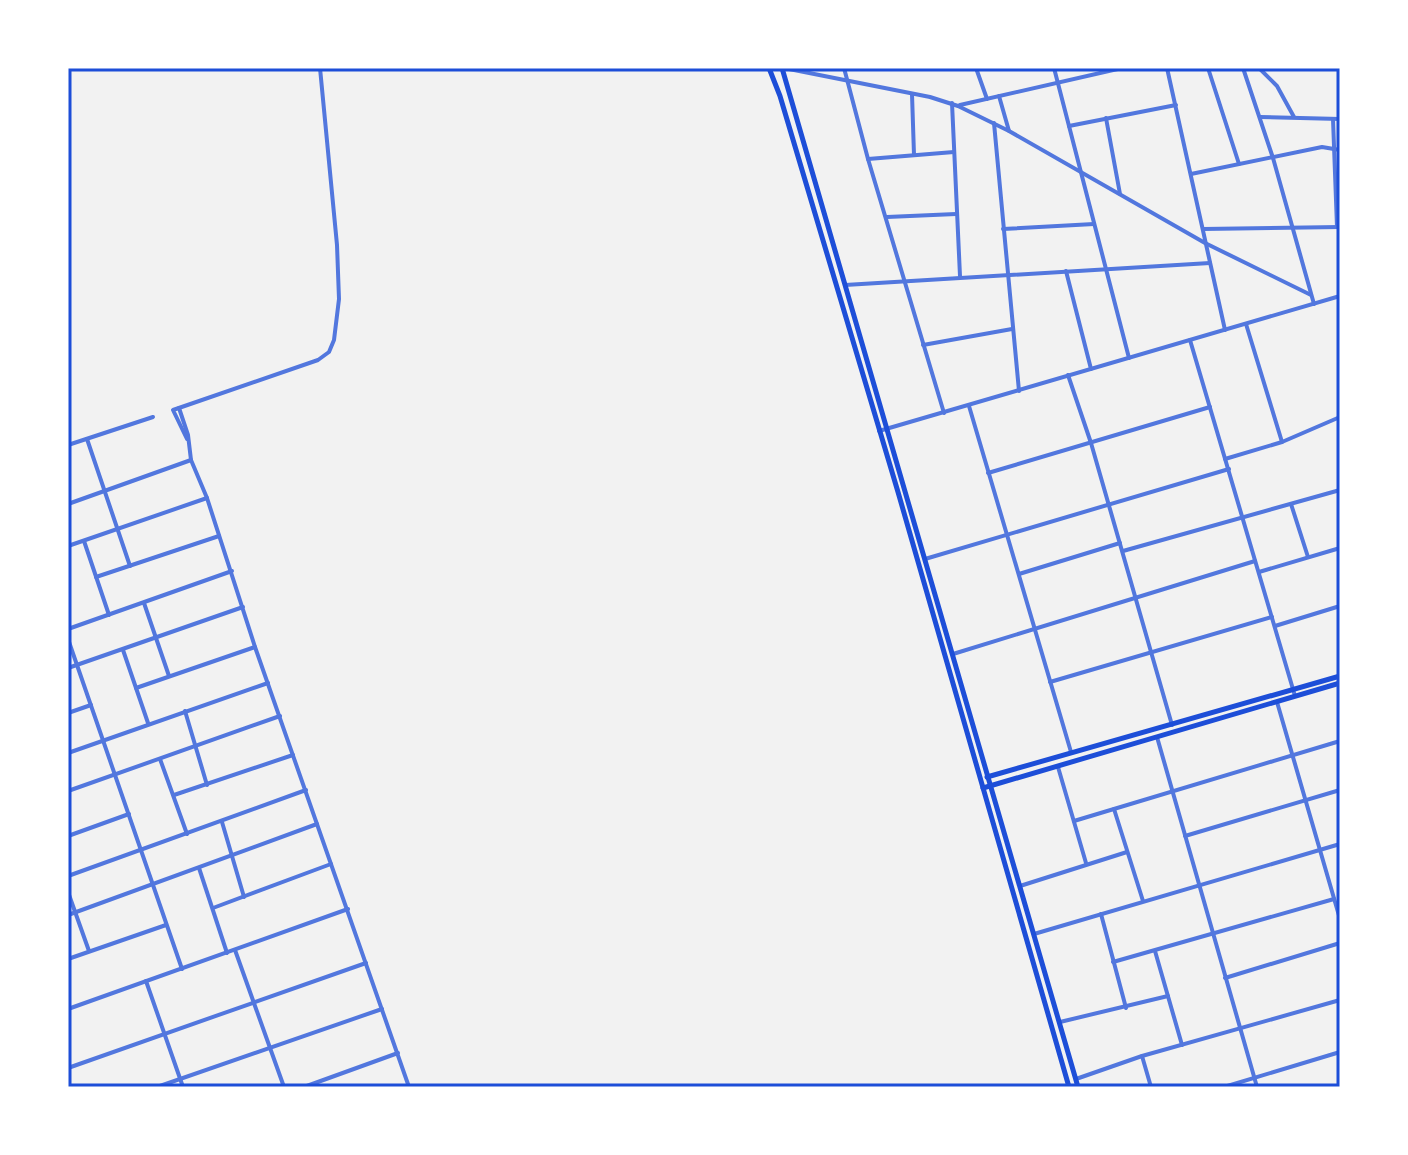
<svg xmlns="http://www.w3.org/2000/svg" width="1408" height="1155" font-family="Raleway,sans-serif">
	<rect width="100%" height="100%" fill="#f2f2f2"/>
	<g fill="none" stroke-linecap="round" stroke-linejoin="round">
		<g stroke="#5277de" stroke-width="4">
			<path d="M784,68L930,97L958,106L1009,131L1205,243L1311,295"/>
			<path d="M844,68L868,159L944,413"/>
			<path d="M976,68L987,99"/>
			<path d="M1054,68L1129,358"/>
			<path d="M1208,68L1239,164"/>
			<path d="M1243,68L1273,158L1314,304"/>
			<path d="M1259,68L1277,86L1294,117"/>
			<path d="M1339,68H1340"/>
			<path d="M912,94L914,155"/>
			<path d="M999,96L1009,131"/>
			<path d="M952,103L960,276"/>
			<path d="M960,105L1122,68"/>
			<path d="M1260,117L1340,119"/>
			<path d="M1106,118L1120,194"/>
			<path d="M1333,119L1337,227"/>
			<path d="M994,123L1019,391"/>
			<path d="M1069,126L1176,105"/>
			<path d="M868,159L954,152"/>
			<path d="M1191,174L1322,147L1340,150"/>
			<path d="M887,217L956,214"/>
			<path d="M1003,229L1094,224"/>
			<path d="M1203,229L1340,227"/>
			<path d="M1066,271L1091,369"/>
			<path d="M845,285L1210,263"/>
			<path d="M1246,324L1282,442"/>
			<path d="M1190,340L1295,696"/>
			<path d="M923,345L1012,329"/>
			<path d="M1068,375L1091,443L1172,725"/>
			<path d="M969,406L1071,752"/>
			<path d="M87,439L130,566"/>
			<path d="M1225,459L1282,442L1340,417"/>
			<path d="M988,473L1210,407"/>
			<path d="M68,504L191,460"/>
			<path d="M1291,504L1308,557"/>
			<path d="M84,541L109,615"/>
			<path d="M68,546L207,498"/>
			<path d="M1123,551L1340,490"/>
			<path d="M925,559L1229,469"/>
			<path d="M1259,572L1340,548"/>
			<path d="M1019,574L1120,543"/>
			<path d="M96,577L219,536"/>
			<path d="M144,603L169,676"/>
			<path d="M1275,626L1340,606"/>
			<path d="M68,629L232,571"/>
			<path d="M68,639L182,969"/>
			<path d="M123,650L148,723"/>
			<path d="M953,654L1255,561"/>
			<path d="M68,668L243,607"/>
			<path d="M1050,682L1272,617"/>
			<path d="M136,688L255,647"/>
			<path d="M1277,702L1340,919"/>
			<path d="M185,711L207,785"/>
			<path d="M68,713L91,705"/>
			<path d="M1157,737L1257,1087"/>
			<path d="M68,753L268,683"/>
			<path d="M160,759L187,834"/>
			<path d="M1058,767L1086,863"/>
			<path d="M68,791L280,716"/>
			<path d="M174,795L293,755"/>
			<path d="M1114,809L1143,901"/>
			<path d="M1074,821L1340,741"/>
			<path d="M222,822L244,897"/>
			<path d="M68,836L129,814"/>
			<path d="M1185,836L1340,790"/>
			<path d="M199,868L227,953"/>
			<path d="M68,876L306,790"/>
			<path d="M1020,886L1127,852"/>
			<path d="M68,892L89,951"/>
			<path d="M213,908L331,864"/>
			<path d="M1101,914L1126,1008"/>
			<path d="M68,915L317,824"/>
			<path d="M1034,934L1340,844"/>
			<path d="M235,950L284,1087"/>
			<path d="M1155,951L1182,1045"/>
			<path d="M68,959L166,925"/>
			<path d="M1113,962L1334,899"/>
			<path d="M1225,978L1340,943"/>
			<path d="M146,981L183,1087"/>
			<path d="M1060,1022L1168,996"/>
			<path d="M1142,1056L1151,1087"/>
			<path d="M68,1068L366,963"/>
			<path d="M1076,1079L1142,1056L1340,1000"/>
			<path d="M157,1087L382,1009"/>
			<path d="M304,1087L398,1053"/>
			<path d="M1224,1087L1340,1052"/>
		</g>
		<g stroke="#5277de" stroke-width="4">
			<path d="M1167,68L1225,330"/>
			<path d="M179,408L188,435L191,460L207,498L255,647L409,1087"/>
			<path d="M879,431L1340,296"/>
			<path d="M187,439L173,410L318,360L329,352L334,340L339,299L337,245L320,68"/>
			<path d="M68,445L153,417"/>
			<path d="M68,1009L348,909"/>
		</g>
		<g stroke="#1d4ed8" stroke-width="5">
			<path d="M769,68L780,96L898,492L1069,1087"/>
			<path d="M782,68L1078,1087"/>
			<path d="M987,777L1340,676"/>
			<path d="M983,788L1340,683"/>
		</g>
	</g>
	<rect width="1408" height="1155" fill="none" stroke="#ffffff" stroke-width="140"/>
	<rect x="70" y="70" width="1268" height="1015" fill="none" stroke="#1d4ed8" stroke-width="3"/>
</svg>
